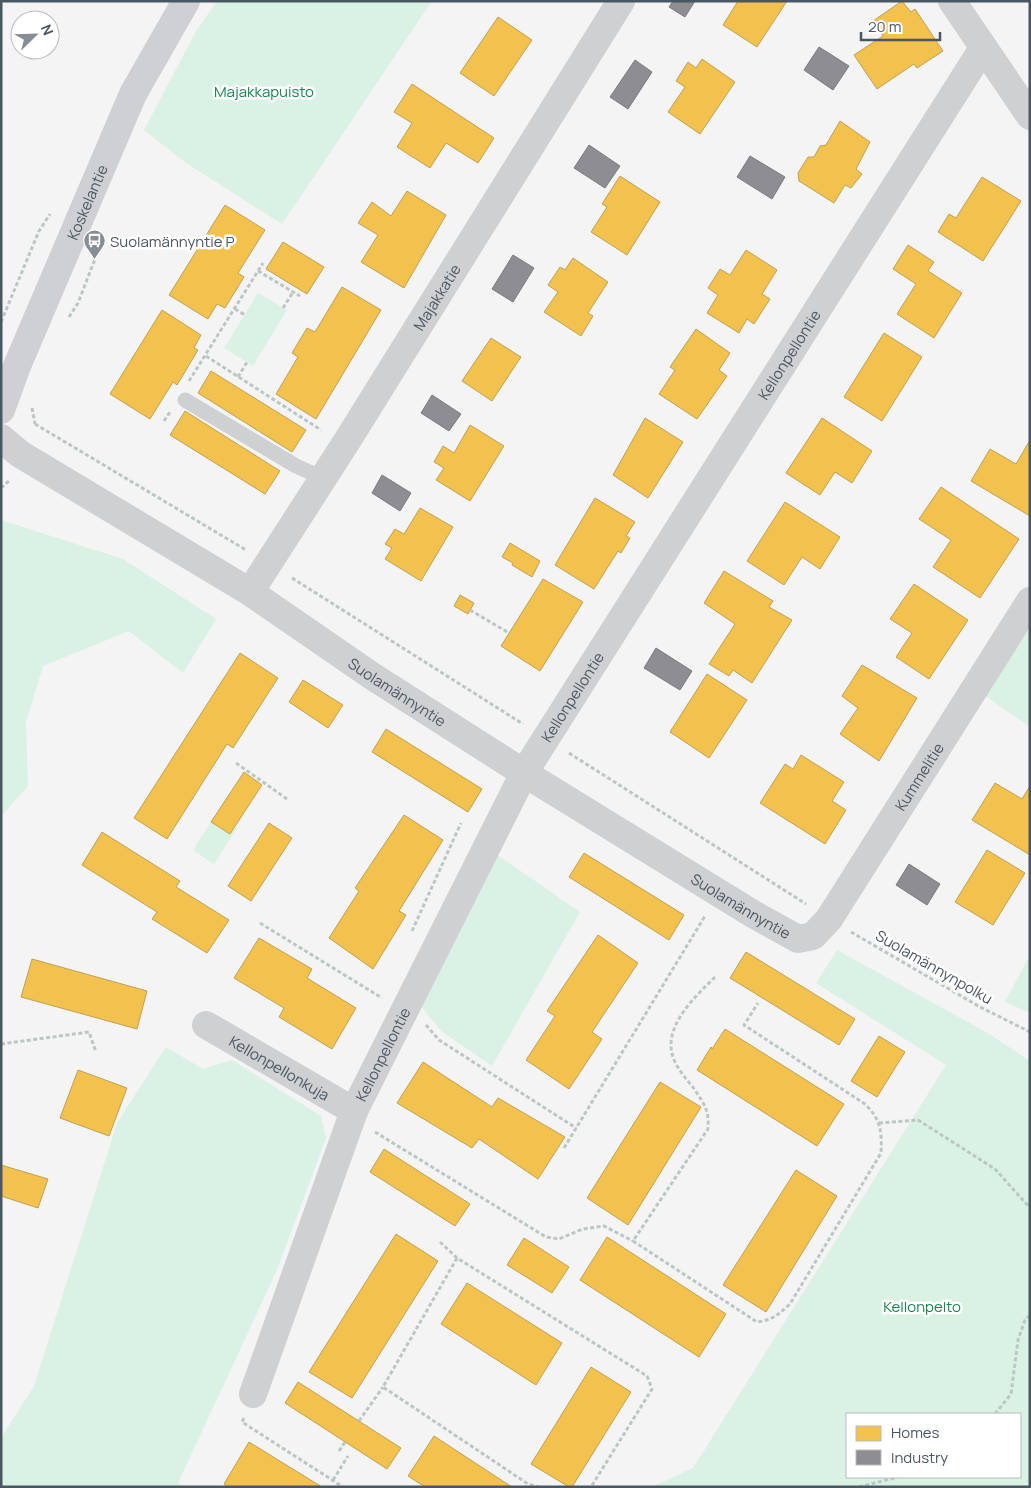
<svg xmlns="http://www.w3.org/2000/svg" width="1031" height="1488" font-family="Manrope,sans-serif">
	<rect width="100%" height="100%" fill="#f4f4f4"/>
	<g fill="#d9f2e3" fill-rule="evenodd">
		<path d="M217,1H432L282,224L186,163L144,130L196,31Z"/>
		<path d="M258,293L287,310L253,366L224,348Z"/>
		<path d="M1,520L123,559L216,619L183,673L129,631L43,666L26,722L28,786L1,816Z"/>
		<path d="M1030,628V727L984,695Z"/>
		<path d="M211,822L235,826L237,828L214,864L193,850Z"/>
		<path d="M493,852L580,912L492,1066L441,1031L419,1004Z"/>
		<path d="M837,950L986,1032L1030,1061V1487H652L693,1468L946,1065L816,983ZM847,1414H1020V1477H847Z"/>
		<path d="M1030,955V1013L1005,1002Z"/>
		<path d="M166,1047L203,1069L232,1060L321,1116L326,1138L277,1270L178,1483L184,1487H1V1438L34,1386L117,1123Z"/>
	</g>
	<g fill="#f2c14e" stroke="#c0a154">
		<path d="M738,1H787L757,47L723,25Z"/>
		<path d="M902,1L911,12L915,9L943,51L917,68L914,64L877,89L854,55L883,36L873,21Z"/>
		<path d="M498,17L532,40L494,96L460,73Z"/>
		<path d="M702,59L735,82L700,134L668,112L685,87L676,81L688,62L696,68Z"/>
		<path d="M412,84L494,138L478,163L446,143L430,168L397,147L412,123L394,112Z"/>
		<path d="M840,121L870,142L856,169L862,174L851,188L845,185L834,203L799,181L798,173L808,157H814L820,146L826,145Z"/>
		<path d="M620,176L660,202L627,255L591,232L607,207L602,204Z"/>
		<path d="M982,177L1021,201L983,261L938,232L949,214L956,218Z"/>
		<path d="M407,191L446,215L404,288L361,262L378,235L358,223L372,202L391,216Z"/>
		<path d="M225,205L265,230L238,273L244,277L225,308L217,304L208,319L169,295Z"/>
		<path d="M283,242L324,267L307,294L266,269Z"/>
		<path d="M908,245L934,262L928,271L962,293L934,338L897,314L916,284L893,269Z"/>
		<path d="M746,250L777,270L762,294L770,299L754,324L747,319L739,333L707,313L718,295L708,288L720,269L730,275Z"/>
		<path d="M573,258L608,282L588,313L593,316L581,336L544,312L558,292L548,285L560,267L565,270Z"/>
		<path d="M342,287L381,310L316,419L276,394L298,357L292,353L307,328L315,332Z"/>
		<path d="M162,310L201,335L194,348L198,350L177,385L173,382L150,419L110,394Z"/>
		<path d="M696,329L730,353L719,370L727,376L697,419L659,394L675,370L670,367Z"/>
		<path d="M884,333L922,357L882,421L844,397Z"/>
		<path d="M491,338L521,357L492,401L462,381Z"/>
		<path d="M211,371L306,430L292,452L198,393Z"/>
		<path d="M185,411L280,471L265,494L170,435Z"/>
		<path d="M645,418L683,442L648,498L613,475Z"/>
		<path d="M822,418L872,451L852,483L835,472L820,495L786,473Z"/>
		<path d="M470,425L504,446L470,501L436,480L444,468L434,462L443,446L454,453Z"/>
		<path d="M1030,440V516L971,481L990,449L1016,464Z"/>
		<path d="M941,487L1019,539L980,598L933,567L951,540L919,519Z"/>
		<path d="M595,498L635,522L626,536L630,538L621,553L618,551L594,589L555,565Z"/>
		<path d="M785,502L840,537L820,569L802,557L784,585L747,561Z"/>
		<path d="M420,508L453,527L421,581L385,559L392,548L385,544L395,529L404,534Z"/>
		<path d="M510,543L540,561L532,577L512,565L513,563L502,557Z"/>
		<path d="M724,571L773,601L769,607L792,620L752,683L733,670L729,676L709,664L735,624L704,603Z"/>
		<path d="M543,579L583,602L540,671L501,646Z"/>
		<path d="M914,584L968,620L929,679L896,657L912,633L890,619Z"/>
		<path d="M460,595L474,603L468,614L454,606Z"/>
		<path d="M240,653L278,678L233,748L227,744L167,839L134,818Z"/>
		<path d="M862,665L917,698L879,761L840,734L858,708L842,696Z"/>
		<path d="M707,674L747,700L709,758L670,732Z"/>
		<path d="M303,680L343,705L328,728L289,702Z"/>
		<path d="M386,729L482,789L468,812L372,752Z"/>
		<path d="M801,755L844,782L832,801L846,810L825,844L760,803L785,764L793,769Z"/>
		<path d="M244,772L262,785L230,834L211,822Z"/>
		<path d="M995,783L1022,799L1030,786V855L972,820Z"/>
		<path d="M404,815L443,840L399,911L406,915L373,969L329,938L359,891L355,888Z"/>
		<path d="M269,823L292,838L251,901L228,886Z"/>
		<path d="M102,832L180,881L176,887L229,920L207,953L152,919L157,912L82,865Z"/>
		<path d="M987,850L1025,873L993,925L955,902Z"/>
		<path d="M584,853L684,915L669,940L569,877Z"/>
		<path d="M598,935L638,963L592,1032L602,1039L569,1089L526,1060L555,1016L547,1011Z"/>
		<path d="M259,938L312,969L307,978L356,1008L332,1049L279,1017L284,1008L234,978Z"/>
		<path d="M746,952L855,1019L839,1045L730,978Z"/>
		<path d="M32,959L147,991L137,1029L21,997Z"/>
		<path d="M725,1029L844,1104L817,1146L697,1070L711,1047L712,1049Z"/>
		<path d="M879,1036L905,1052L877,1097L851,1081Z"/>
		<path d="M423,1062L492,1107L498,1098L565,1137L538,1179L479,1139L472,1148L397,1103Z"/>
		<path d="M78,1070L127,1088L109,1136L60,1118Z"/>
		<path d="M660,1082L701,1107L628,1225L587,1198Z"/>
		<path d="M384,1149L470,1204L455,1226L370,1172Z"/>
		<path d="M1,1165L48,1179L38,1208L1,1196Z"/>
		<path d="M796,1170L837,1196L766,1312L723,1285Z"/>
		<path d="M396,1234L438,1261L352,1398L309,1372Z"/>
		<path d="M607,1237L726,1314L699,1357L580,1280Z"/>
		<path d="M524,1238L569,1267L552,1293L507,1265Z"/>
		<path d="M467,1283L562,1343L536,1385L441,1324Z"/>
		<path d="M591,1367L631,1392L572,1487H569L531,1464Z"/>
		<path d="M298,1382L401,1448L387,1469L285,1403Z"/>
		<path d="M434,1436L512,1487H425L408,1476Z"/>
		<path d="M249,1442L322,1487H229L224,1484Z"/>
	</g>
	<g fill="#8d8d92" stroke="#797c83">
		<path d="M673,1H695L685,17L669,7Z"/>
		<path d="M819,47L849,66L833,90L804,70Z"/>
		<path d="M635,60L652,72L628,109L610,97Z"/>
		<path d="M589,145L620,166L605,188L574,168Z"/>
		<path d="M750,156L785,177L772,199L737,177Z"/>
		<path d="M513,255L534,268L513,302L492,289Z"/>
		<path d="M432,395L461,414L449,431L421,413Z"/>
		<path d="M382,475L411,493L400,511L372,493Z"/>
		<path d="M656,648L692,671L680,690L644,668Z"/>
		<path d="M909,864L940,884L927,905L896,885Z"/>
	</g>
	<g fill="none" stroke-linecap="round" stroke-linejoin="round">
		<g stroke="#bcc7c4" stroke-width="3" stroke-dasharray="4 2.5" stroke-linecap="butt">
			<path d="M258,271L300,296"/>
			<path d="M283,308L293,292"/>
			<path d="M235,309L245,315"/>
			<path d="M69,317L78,303L95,259"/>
			<path d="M1,322L39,231L50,214"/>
			<path d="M206,356L321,430"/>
			<path d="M238,377L247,362"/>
			<path d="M189,381L263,263"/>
			<path d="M32,408L35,424"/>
			<path d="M164,421L170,412"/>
			<path d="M35,424L246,550"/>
			<path d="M1,488L10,480"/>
			<path d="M292,578L523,724"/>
			<path d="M470,610L509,633"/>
			<path d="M569,753L806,904"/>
			<path d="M236,763L287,799"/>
			<path d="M260,923L382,998"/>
			<path d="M412,931L461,823"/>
			<path d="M851,932L980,1007L1030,1032"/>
			<path d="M715,977C695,997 659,1029 675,1062C680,1072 688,1081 695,1090C705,1106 709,1109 708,1129L633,1241L757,1322C773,1320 779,1314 790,1304L881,1153C882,1131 881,1120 865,1104L744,1025L758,1003"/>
			<path d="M426,1025L439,1040L576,1128"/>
			<path d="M1,1044L89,1032L96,1052"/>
			<path d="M879,1123L918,1120L995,1169L1030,1208"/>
			<path d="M375,1132L546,1237L559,1239L583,1229L604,1226L633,1241"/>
			<path d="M564,1148L705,916"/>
			<path d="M440,1242L457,1258L647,1376L652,1389L591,1487"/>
			<path d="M457,1258L383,1387L528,1484L538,1487"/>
			<path d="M995,1414L1011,1394L1018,1340L1025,1320L1030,1315"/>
			<path d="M244,1418L242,1422L343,1487"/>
			<path d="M359,1421L383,1387"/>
			<path d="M339,1451L345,1442"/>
			<path d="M333,1480L348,1456"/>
			<path d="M859,1487L898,1477"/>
		</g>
		<path stroke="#ced0d2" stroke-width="15" d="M185,400L296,466L323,478"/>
		<g stroke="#ced0d2" stroke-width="28">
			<path d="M952,1L1030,116"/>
			<path id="s1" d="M1,438L20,454L250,592L372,676L524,773L753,914L798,939L813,936L829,919L1030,601"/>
			<path id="s2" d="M250,592L347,441L621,1"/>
			<path id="s3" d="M206,1025L354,1111"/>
			<path id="s4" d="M253,1394L354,1111L524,773L983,48"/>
		</g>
		<path stroke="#ced0d4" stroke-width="28" id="s5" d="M1,410L17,366L133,94L186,1"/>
	</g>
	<defs>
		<symbol id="bus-pin" viewBox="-11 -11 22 30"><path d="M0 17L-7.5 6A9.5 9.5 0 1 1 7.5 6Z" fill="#868d94" stroke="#fff"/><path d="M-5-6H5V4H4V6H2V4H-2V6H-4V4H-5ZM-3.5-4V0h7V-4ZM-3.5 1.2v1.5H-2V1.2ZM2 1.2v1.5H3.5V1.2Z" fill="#fff"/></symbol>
	</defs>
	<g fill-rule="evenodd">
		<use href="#bus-pin" x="82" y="228" width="25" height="34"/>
	</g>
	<g text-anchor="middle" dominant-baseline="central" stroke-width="5" stroke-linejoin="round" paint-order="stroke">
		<g font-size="15" fill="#17864f" stroke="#fff">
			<text x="264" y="91">Majakkapuisto</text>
			<text x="922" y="1306">Kellonpelto</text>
		</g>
		<g font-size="15" fill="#4a5661" stroke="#fff">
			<text stroke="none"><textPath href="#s5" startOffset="225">Koskelantie</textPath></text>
			<text stroke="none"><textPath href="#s2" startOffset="349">Majakkatie</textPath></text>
			<text stroke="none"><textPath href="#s4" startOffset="1174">Kellonpellontie</textPath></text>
			<text stroke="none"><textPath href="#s1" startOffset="471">Suolamännyntie</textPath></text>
			<text stroke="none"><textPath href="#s4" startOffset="769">Kellonpellontie</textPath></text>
			<text stroke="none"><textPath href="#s1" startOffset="1149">Kummelitie</textPath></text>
			<text stroke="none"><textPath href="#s1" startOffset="876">Suolamännyntie</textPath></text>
			<text transform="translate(934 967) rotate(30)">Suolamännynpolku</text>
			<text stroke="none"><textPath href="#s4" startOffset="364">Kellonpellontie</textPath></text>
			<text stroke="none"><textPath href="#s3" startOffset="85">Kellonpellonkuja</textPath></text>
		</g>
		<g font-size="15" fill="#4a5661" stroke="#fff" text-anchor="start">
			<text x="110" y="241">Suolamännyntie P</text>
		</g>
	</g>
	<rect width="1031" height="1488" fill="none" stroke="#4a5661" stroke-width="5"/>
	<rect x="846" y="1413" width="175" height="65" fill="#ffffff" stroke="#b7bbc0"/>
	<rect x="856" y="1426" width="25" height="15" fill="#f2c14e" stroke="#b7bbc0"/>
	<text x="891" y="1438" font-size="15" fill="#4a5661">Homes</text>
	<rect x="856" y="1450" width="25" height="15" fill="#8d8d92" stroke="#b7bbc0"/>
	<text x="891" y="1463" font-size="15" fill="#4a5661">Industry</text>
	<g transform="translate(35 35) rotate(67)"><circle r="24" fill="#ffffff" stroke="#b7bbc0"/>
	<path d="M0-4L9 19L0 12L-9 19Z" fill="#868d94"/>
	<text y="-8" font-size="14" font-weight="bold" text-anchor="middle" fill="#4a5661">N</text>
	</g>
	<path d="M861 32v8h79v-8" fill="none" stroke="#4a5661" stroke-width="2.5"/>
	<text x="868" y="32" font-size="15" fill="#4a5661" stroke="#ffffff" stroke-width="4" paint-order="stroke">20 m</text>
</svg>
